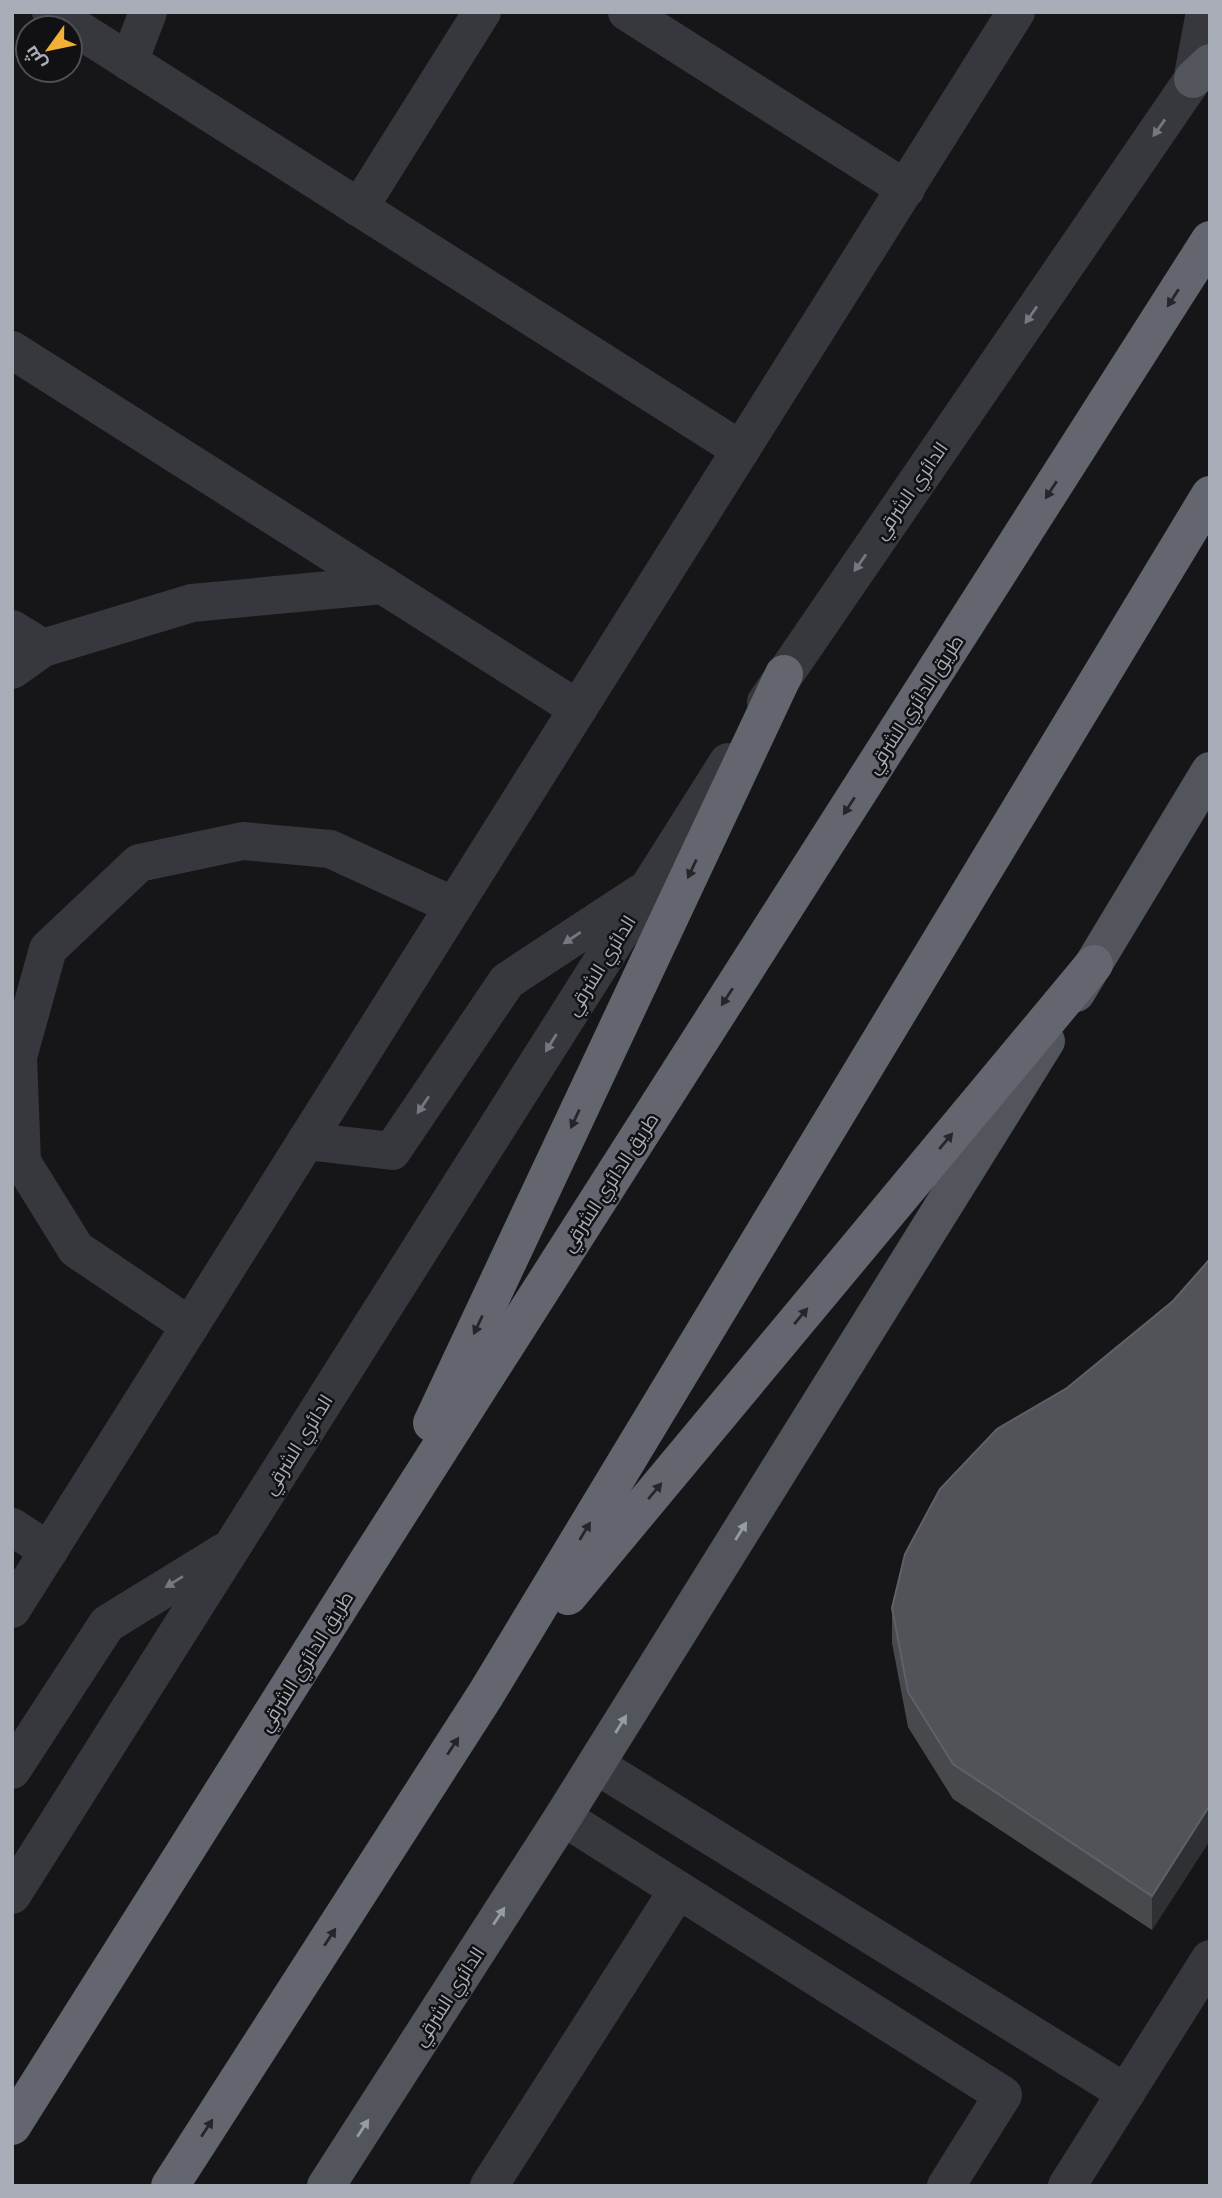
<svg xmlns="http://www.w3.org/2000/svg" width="1222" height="2198" font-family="Barlow,Cairo,sans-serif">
	<rect width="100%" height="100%" fill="#161618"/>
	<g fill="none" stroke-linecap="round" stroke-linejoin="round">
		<g stroke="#37383d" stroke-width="38">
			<path d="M51,12L741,450"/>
			<path d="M627,12L906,189"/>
			<path d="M129,62L148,12"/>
			<path d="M1193,76L1205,12"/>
			<path d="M359,208L482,12"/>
			<path d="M12,350L578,709"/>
			<path d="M12,629L43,648"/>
			<path d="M12,670L43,648L192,603L383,585"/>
			<path d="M766,702L1193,79L1210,50"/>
			<path d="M306,1141L392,1151L507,981L639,894"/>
			<path d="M190,1326L76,1249L22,1162L18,1057L48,949L139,863L243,841L330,849L454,906"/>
			<path d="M12,1527L49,1551"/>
			<path d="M12,1609L1016,12"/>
			<path d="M596,1765L1126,2093"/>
			<path d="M12,1770L107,1624L224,1552"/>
			<path d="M563,1817L1003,2095L946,2186"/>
			<path d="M12,1895L728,762"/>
			<path d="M489,2186L678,1890"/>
			<path d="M1067,2186L1210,1959"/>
		</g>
		<g stroke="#53555c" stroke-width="38">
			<path d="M1193,79L1210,63"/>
			<path d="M1076,993L1210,771"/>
			<path d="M326,2186L563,1817L1046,1041"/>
		</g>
		<g stroke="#63666e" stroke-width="38">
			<path d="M432,1423L784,674"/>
			<path d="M568,1596L1094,964"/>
			<path d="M12,2126L365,1566L1210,240"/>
			<path d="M170,2186L486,1694L1210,495"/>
		</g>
	</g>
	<path fill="#47494d" d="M1210,1259V1840L1152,1930L953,1799L908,1727L892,1643V1608L1067,1388L1173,1301Z"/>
	<path fill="#2f3033" d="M1210,1805V1840L1152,1930V1896Z"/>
	<path fill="#525359" stroke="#5f6168" stroke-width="2" d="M1210,1259V1805L1152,1896L953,1764L908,1692L892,1608L905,1554L940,1489L997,1429L1067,1388L1173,1301Z"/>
	<defs><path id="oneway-solid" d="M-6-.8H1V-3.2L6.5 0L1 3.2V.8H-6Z" transform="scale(1.75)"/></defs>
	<g fill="#757881">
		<use href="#oneway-solid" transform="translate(1159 128) rotate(125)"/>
		<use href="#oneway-solid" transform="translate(1031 315) rotate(125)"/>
		<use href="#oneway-solid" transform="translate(860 563) rotate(125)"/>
		<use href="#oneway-solid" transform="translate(572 938) rotate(146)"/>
		<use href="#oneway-solid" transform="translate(551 1043) rotate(122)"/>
		<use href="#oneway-solid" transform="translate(423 1105) rotate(124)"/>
		<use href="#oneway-solid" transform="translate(174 1582) rotate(148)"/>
	</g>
	<g fill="#26262a">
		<use href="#oneway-solid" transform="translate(1173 298) rotate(123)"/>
		<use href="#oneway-solid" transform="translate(1051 490) rotate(123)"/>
		<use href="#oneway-solid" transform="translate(849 806) rotate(123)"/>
		<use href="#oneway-solid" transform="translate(692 869) rotate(115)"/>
		<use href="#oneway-solid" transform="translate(727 997) rotate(123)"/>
		<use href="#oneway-solid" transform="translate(575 1119) rotate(115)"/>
		<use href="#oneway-solid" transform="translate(946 1141) rotate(-50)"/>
		<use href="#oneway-solid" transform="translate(801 1316) rotate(-50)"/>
		<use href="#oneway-solid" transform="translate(478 1325) rotate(115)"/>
		<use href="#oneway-solid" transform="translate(655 1491) rotate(-50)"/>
		<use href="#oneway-solid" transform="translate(585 1531) rotate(-59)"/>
		<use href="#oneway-solid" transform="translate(453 1746) rotate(-57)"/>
		<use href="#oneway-solid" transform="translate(330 1937) rotate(-57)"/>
		<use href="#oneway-solid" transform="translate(207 2128) rotate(-57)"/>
	</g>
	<g fill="#979ba6">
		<use href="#oneway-solid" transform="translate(741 1531) rotate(-58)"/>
		<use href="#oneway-solid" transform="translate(621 1724) rotate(-58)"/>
		<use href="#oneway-solid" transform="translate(499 1916) rotate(-57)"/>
		<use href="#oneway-solid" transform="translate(363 2128) rotate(-57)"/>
	</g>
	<g text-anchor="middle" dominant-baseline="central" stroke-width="5" stroke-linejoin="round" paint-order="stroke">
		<g font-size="19" fill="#a8adb8" stroke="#111113">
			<text transform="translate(910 490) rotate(-55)">الدائري الشرقي</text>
			<text transform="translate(914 704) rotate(-57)">طريق الدائري الشرقي</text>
			<text transform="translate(600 965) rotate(-58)">الدائري الشرقي</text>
			<text transform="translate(609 1182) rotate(-57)">طريق الدائري الشرقي</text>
			<text transform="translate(297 1444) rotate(-58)">الدائري الشرقي</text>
			<text transform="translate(305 1661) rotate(-58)">طريق الدائري الشرقي</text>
			<text transform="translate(448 1996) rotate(-57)">الدائري الشرقي</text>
		</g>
	</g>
	<rect width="1222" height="2198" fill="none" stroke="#a8adb8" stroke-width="28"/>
	<g transform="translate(49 49) rotate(237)"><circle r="33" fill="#111113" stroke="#4d4f55" stroke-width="2"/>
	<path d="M0-5L12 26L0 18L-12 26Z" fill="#f2b134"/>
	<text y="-10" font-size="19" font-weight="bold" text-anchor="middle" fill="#a8adb8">ش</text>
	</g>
</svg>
